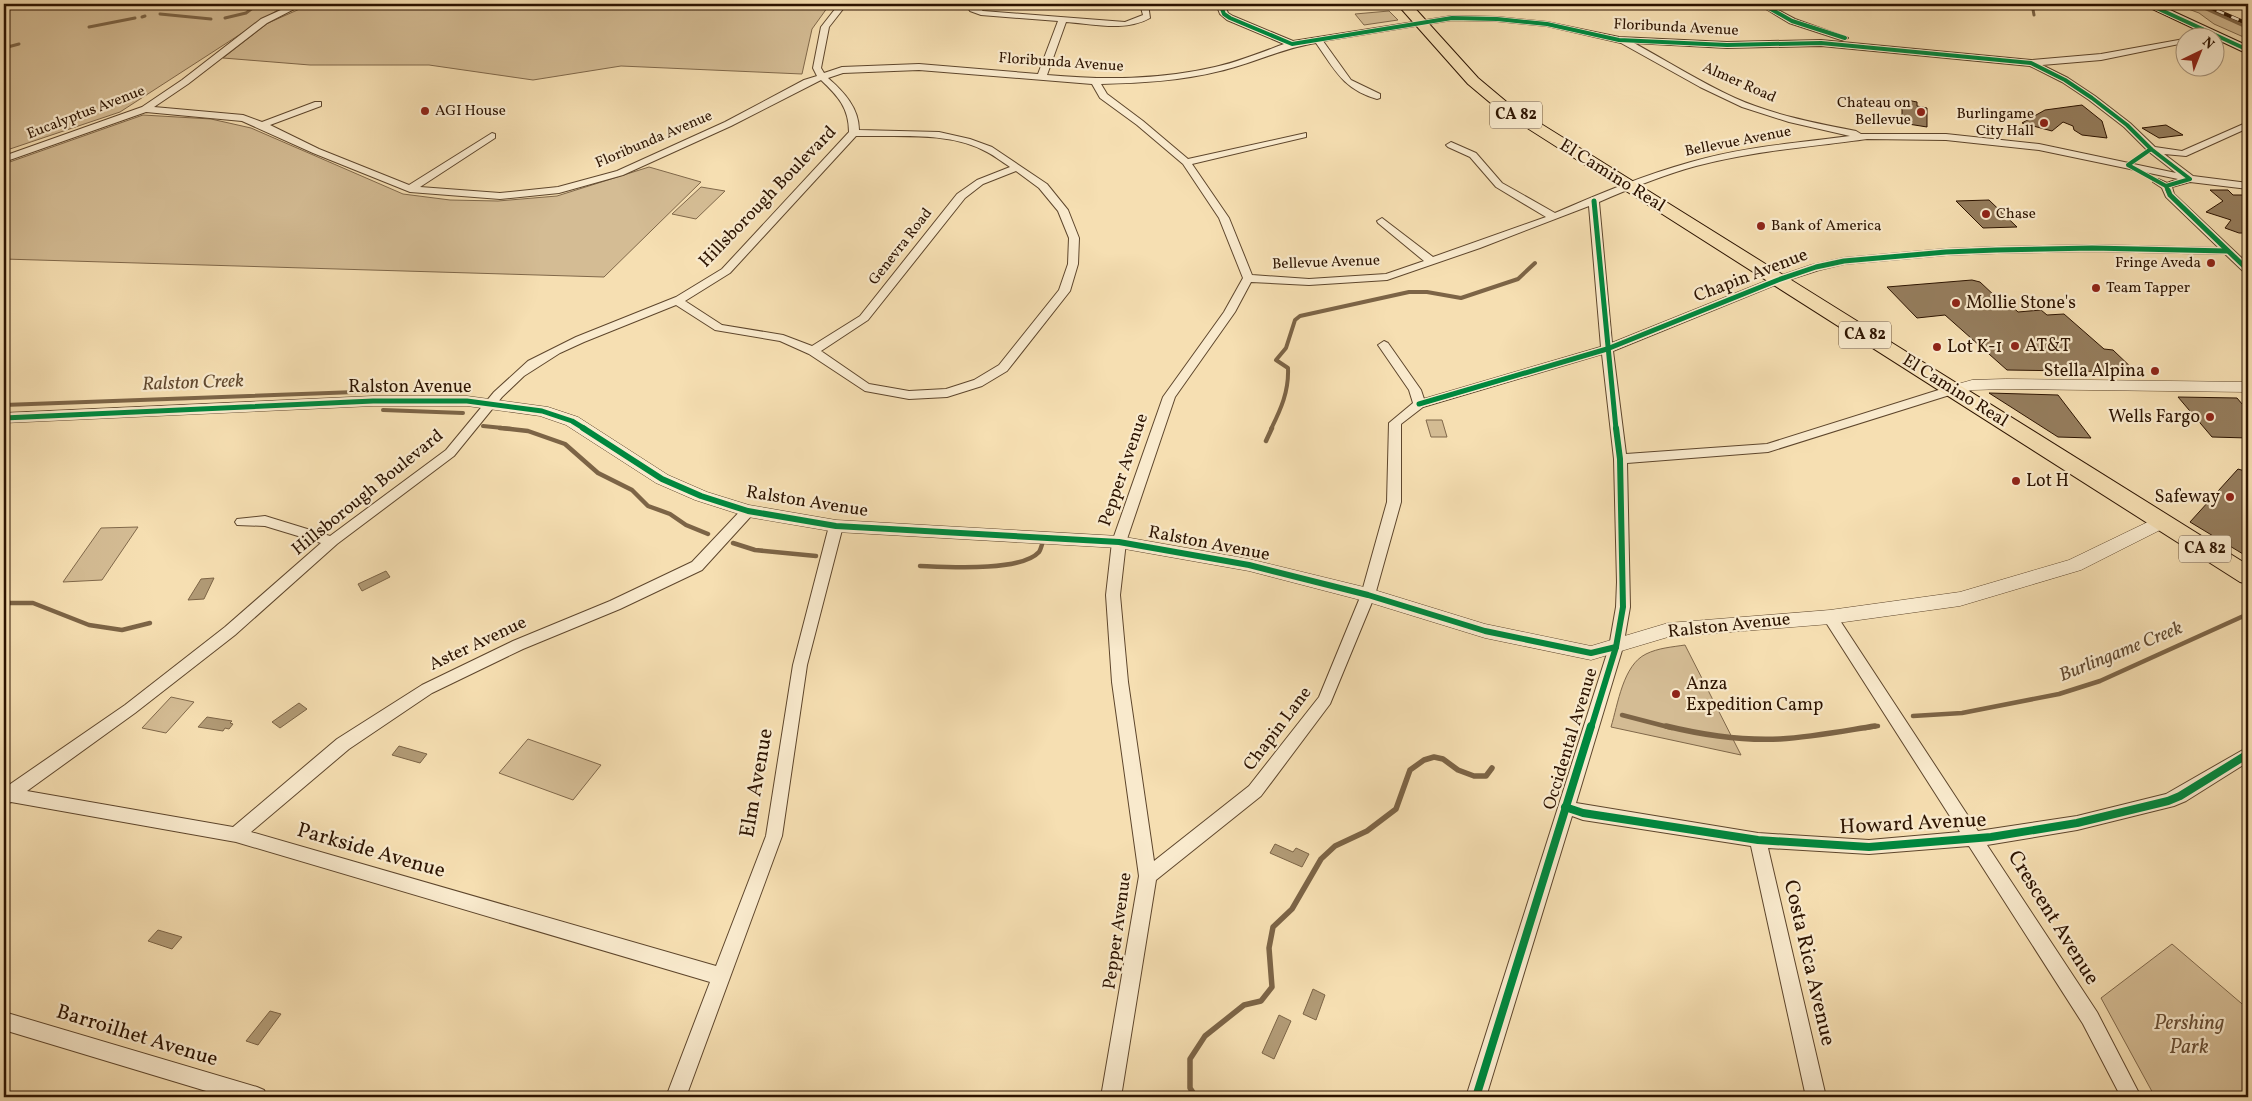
<svg xmlns="http://www.w3.org/2000/svg" width="2252" height="1101" font-family="Vollkorn,serif">
	<rect width="100%" height="100%" fill="#f6dfb2"/>
	<filter id="stains"><feTurbulence type="fractalNoise" baseFrequency=".004" numOctaves="4"/><feColorMatrix values="0 0 0 0 .2 0 0 0 0 .09 0 0 0 0 .02 0 0 0 .5 -.17"/></filter>
	<radialGradient id="worn" r=".72"><stop offset=".6" stop-color="#630" stop-opacity="0"/><stop offset="1" stop-color="#630" stop-opacity=".3"/></radialGradient>
	<g fill="#d4bc94" stroke="#80684a">
		<path d="M4,4H287L120,112L4,151Z"/>
		<path d="M311,4H830L812,29L802,74L621,66L533,80L429,65H310L223,58L268,23Z"/>
		<path d="M2175,4H2196L2248,27V39L2214,24L2199,13Z"/>
		<path d="M1389,11L1398,20L1364,25L1355,14Z"/>
		<path d="M143,115L211,119L251,128L403,194L450,200L498,201L557,196L649,167L701,182L604,277L4,259V164Z"/>
		<path d="M701,187L725,191L696,219L672,214Z"/>
		<path d="M1426,420H1442L1447,437H1431Z"/>
		<path d="M138,527L102,580L63,582L101,528Z"/>
		<path d="M1685,645L1741,755L1611,727C1618,704 1623,665 1646,654C1658,648 1672,647 1685,645Z"/>
		<path d="M171,697L194,702L166,733L142,728Z"/>
		<path d="M528,739L601,765L573,800L499,773Z"/>
		<path d="M2172,944L2248,1009V1097H2155L2101,998Z"/>
	</g>
	<g fill="#b19a75" stroke="#7c6446">
		<path d="M386,571L390,577L362,591L358,584Z"/>
		<path d="M214,578L204,599L188,600L201,579Z"/>
		<path d="M299,703L307,709L280,728L272,722Z"/>
		<path d="M207,717L232,721L230,723L233,724L229,729L225,728L223,731L198,727Z"/>
		<path d="M399,746L427,754L420,763L392,755Z"/>
		<path d="M1275,844L1293,852L1296,848L1309,854L1302,867L1270,853Z"/>
		<path d="M158,930L182,937L172,949L148,941Z"/>
		<path d="M1313,989L1325,995L1316,1020L1303,1014Z"/>
		<path d="M270,1011L281,1014L258,1045L246,1041Z"/>
		<path d="M1279,1015L1291,1021L1274,1059L1262,1053Z"/>
	</g>
	<g fill="none" stroke-linecap="round" stroke-linejoin="round">
		<g stroke="#7c6446" stroke-width="3">
			<path d="M2032,4L2034,15"/>
			<path d="M2195,4L2248,28"/>
			<path d="M160,14L211,19"/>
			<path d="M142,17L145,16"/>
			<path d="M225,18L246,13L254,7"/>
			<path d="M89,27L135,18"/>
			<path d="M4,48L19,44"/>
		</g>
		<g stroke="#7c6446" stroke-width="4">
			<path d="M4,405L383,391"/>
			<path d="M383,410L463,413"/>
			<path d="M483,426L512,429"/>
			<path d="M1271,429C1281,409 1289,391 1288,368L1276,360L1286,348L1295,320L1300,316L1409,292H1427L1461,298L1518,279L1535,263"/>
		</g>
		<g stroke="#7c6446" stroke-width="4.5">
			<path d="M500,428L528,431L565,444L598,473L632,490L648,506L670,514L686,525L708,534"/>
			<path d="M1266,441L1272,428"/>
			<path d="M733,543L755,550L816,556"/>
			<path d="M920,566C946,567 1021,572 1039,552C1041,549 1042,544 1043,541"/>
			<path d="M4,603H33L89,625L122,630L150,623"/>
			<path d="M1622,715L1672,728"/>
			<path d="M1913,716L1962,713L2059,694L2100,681L2248,614"/>
			<path d="M1865,728L1878,726"/>
		</g>
		<g stroke="#7c6446" stroke-width="5.5">
			<path d="M1666,726C1703,735 1741,741 1780,739C1812,737 1843,731 1875,726"/>
			<path d="M1196,1097L1190,1088V1059L1205,1036L1244,1005L1261,1001L1272,987L1269,948L1273,927L1292,909L1321,859L1335,846L1367,831L1396,809L1410,770L1424,760L1434,757L1443,759L1458,770L1474,776H1486L1492,768"/>
		</g>
	</g>
	<g fill="#957d5d" stroke="#2c1300">
		<path d="M1902,99L1917,102V106L1927,108V127L1902,123Z"/>
		<path d="M2082,105L2102,121L2107,138L2082,135L2074,130L2073,126L2063,122L2052,131L2022,123L2045,110Z"/>
		<path d="M2166,125L2183,135L2159,138L2142,128Z"/>
		<path d="M2210,190H2228L2233,195H2248V233H2239L2225,228L2231,220L2206,212L2223,201Z"/>
		<path d="M1989,200L2017,227L1983,228L1956,201Z"/>
		<path d="M1972,280L1980,282L1996,297L2001,296L2018,312L2041,310L2047,315L2064,314L2104,349L2113,350L2136,372L2007,370L1945,315L1917,318L1887,287Z"/>
		<path d="M1989,393L2058,395L2091,438L2058,437Z"/>
		<path d="M2178,397L2237,398L2248,411V438L2212,437Z"/>
		<path d="M2238,469L2248,472V557L2190,522Z"/>
	</g>
	<g fill="none" stroke-linecap="round" stroke-linejoin="round">
		<defs>
			<g id="minor">
				<path d="M294,4H304L267,23L188,84L154,107L243,115L262,122L315,102H321V106L270,125L319,149L409,185L492,133L495,134V138L420,187L500,193L558,187L617,171L725,122L804,80L817,76L813,68L821,27L839,4H847L829,27L821,68L824,73L842,67L919,64L1038,74L1058,21L981,15L970,11L966,4H974L983,11L1125,22L1143,15L1140,4H1148L1150,18C1125,32 1094,24 1066,22L1047,75C1104,80 1159,80 1215,67C1238,62 1262,52 1284,44L1227,20L1220,14L1216,4H1224L1228,13L1233,16L1293,41L1452,16L1497,17L1547,22L1619,37L1727,42L1821,40L2031,60L2101,54L2184,39V43L2101,60L2042,65L2068,78L2095,96L2130,123L2155,147L2182,151L2248,122V128L2186,156L2164,154L2193,176L2248,183V189L2190,182L2172,187L2174,194L2248,264V273L2244,272L2225,254L2092,251L1996,253L1946,255L1844,264L1819,270L1782,282L1613,351L1626,454L1767,444L1948,387L1952,386L1958,390L1956,393L1768,452L1627,463L1630,607L1623,647L1576,803L1758,833L1869,840L1960,832L1825,621L1823,617L1825,613L1830,612L1835,613L1978,831L2077,816L2166,794L2248,747V762L2186,801L2174,806L2077,830L1987,845L2097,1012L2141,1097H2121L2083,1024L1969,846L1869,854L1768,848L1826,1097H1806L1751,846L1583,820L1572,816L1486,1097H1466L1609,647L1616,607L1617,582L1614,459L1602,354L1423,407L1401,424V502L1375,595L1330,704L1261,796L1156,880L1121,1097H1101L1139,876L1112,682L1106,595L1112,542L1163,397L1224,312L1243,278L1219,218L1183,164L1137,125L1100,98L1092,84L919,70L843,73L828,78C844,92 859,108 859,130L939,132L970,139L992,147L1047,184L1068,210L1079,238L1078,264L1070,291L1007,371L982,386L947,397L909,399L865,391L809,354L780,341L715,330L676,305L584,342L560,353L524,376L502,397L454,456L337,544L235,635L135,713L27,791L233,827L337,739L422,685L513,641L610,601L692,562L743,508H753L755,511L753,514L702,570L620,609L523,649L432,693L349,749L251,832L716,966L766,836L793,665L829,526L831,523H841L843,526L807,665L782,836L686,1097H666L710,982L236,842L11,802L4,805V787H6L125,705L225,627L321,543L265,526L237,525L235,522L237,519L265,516L330,536L446,450L494,392L528,361L576,337L676,297L722,269L849,132C849,108 838,96 821,80L731,126L623,175L559,193L500,199L410,192L313,153L242,121L146,112L4,162V156L142,107L182,80L261,19ZM1452,20L1497,21L1547,26L1621,43L1700,87L1742,107L1789,122L1850,136C1797,143 1742,147 1691,162C1644,175 1599,194 1555,213L1502,183L1476,153L1451,142L1446,145L1448,147L1470,157L1496,187L1546,217L1433,257L1382,218L1377,221L1378,223L1424,261L1386,274L1309,279L1252,275L1229,218L1192,164L1306,137V133L1188,159L1143,121L1107,94L1101,84C1141,83 1180,81 1220,71C1252,64 1282,48 1316,43C1335,70 1343,89 1377,99L1380,98V94L1351,80L1323,41ZM1634,43L1727,48L1821,46L2030,66L2062,82L2089,100L2124,127L2148,151L2176,173L2039,144L1946,134H1861L1856,131C1815,123 1773,115 1735,98C1700,82 1667,61 1634,43ZM856,136C898,137 949,131 987,152C995,156 1002,162 1010,167L977,180L957,194L860,316L812,346L783,335L722,325L685,301L730,273ZM1867,139L1946,140L2039,150L2178,179L2167,183L2158,179L2153,182L2162,188L2166,197L2219,248L2092,245L1996,247L1946,249L1844,258L1812,265L1774,278L1612,343L1599,202C1631,188 1663,175 1696,166C1752,151 1810,147 1867,139ZM1016,171L1039,188L1058,211L1069,238L1068,264L1059,290L999,365L974,380L946,389L909,391L869,384L821,351L868,320L965,198L983,184ZM1589,206L1601,347L1424,399L1421,390L1388,343L1384,341L1378,345L1409,390L1413,403L1389,423L1387,502L1361,595L1319,697L1249,786L1154,861L1128,682L1120,595L1126,542L1175,397L1235,312L1251,282L1309,285L1387,280L1480,248Z"/>
				<path d="M1758,4H1767L1795,19L1848,38L1841,40L1789,23Z"/>
				<path d="M2215,33H2218V37L2198,38Z"/>
				<path d="M4,1012L257,1087L264,1090L267,1097H226L4,1030Z"/>
			</g>
			<g id="tertiary">
				<path d="M2239,4H2248V9Z"/>
				<path d="M2006,379L2248,382V392L2006,389L1972,390L1952,395L1947,393L1944,390L1947,387L1972,380Z"/>
				<path d="M373,396H467L548,407L578,417L668,475L707,492L749,505L836,520L1119,536L1249,559L1368,588L1485,624L1591,646L1668,623L1830,610L1960,592L2069,560L2156,518L2162,516L2168,518L2171,522L2168,526L2081,570L1960,606L1830,624L1668,637L1591,660L1485,638L1368,602L1249,571L1119,548L836,532L748,517L695,500L656,483L566,425L540,416L467,406H373L4,423V413Z"/>
			</g>
			<path id="secondary" d="M2142,4H2157L2248,46V54Z"/>
			<path id="primary" d="M1397,4H1411L1478,78L1509,104L2248,565V584L2240,582L1499,110L1468,84Z"/>
		</defs>
		<use href="#minor" stroke="#5e462c" stroke-width="2"/>
		<use href="#tertiary" stroke="#5e462c" stroke-width="1"/>
		<use href="#secondary" stroke="#2c1300" stroke-width="2"/>
		<use href="#primary" stroke="#2c1300" stroke-width="2"/>
		<use href="#minor" fill="#f9eacd" fill-rule="evenodd"/>
		<use href="#tertiary" fill="#f9eacd" fill-rule="evenodd"/>
		<use href="#secondary" fill="#f9eacd" fill-rule="evenodd"/>
		<use href="#primary" fill="#f6dfb2" fill-rule="evenodd"/>
		<defs>
			<path id="rail" d="M2202,4L2248,24"/>
		</defs>
		<use href="#rail" stroke="#2c1300" stroke-width="4"/>
		<use href="#rail" stroke="#f9eacd" stroke-width="2.5" stroke-dasharray="8" stroke-linecap="butt"/>
		<defs>
			<g id="cycleway-far3">
				<path d="M1220,4L1224,14L1230,18L1292,44L1452,18L1497,19L1547,24L1619,40L1727,45L1821,43L2031,63L2065,80L2092,98L2127,125L2151,149L2190,179L2166,186"/>
				<path d="M1762,4L1792,21L1845,38"/>
				<path d="M2148,4L2248,50"/>
				<path d="M2151,149L2128,165L2166,186L2168,191"/>
			</g>
			<g id="cycleway-far2">
				<path d="M2168,190L2170,195L2248,270"/>
				<path d="M1594,201L1616,429"/>
				<path d="M1419,404L1607,349L1778,280L1816,267L1844,261L1946,252L1996,250L2092,248L2227,251"/>
				<path d="M4,418L373,401H467L542,411L572,421L585,429"/>
			</g>
			<g id="cycleway-far1">
				<path d="M583,428L662,479L701,496L748,511L836,526L1119,542L1249,565L1368,595L1485,631L1591,653L1616,647"/>
				<path d="M1591,728L1616,647L1623,607L1620,459L1616,428"/>
			</g>
			<g id="cycleway">
				<path d="M1565,807L1583,813L1758,840L1869,847L1991,837L2077,823L2168,801L2180,796L2248,754"/>
				<path d="M1476,1097L1591,726"/>
			</g>
		</defs>
		<use href="#cycleway-far3" stroke="#f9eacd" stroke-width="5.5"/>
		<use href="#cycleway-far2" stroke="#f9eacd" stroke-width="8"/>
		<use href="#cycleway-far1" stroke="#f9eacd" stroke-width="9"/>
		<use href="#cycleway" stroke="#f9eacd" stroke-width="11"/>
		<use href="#cycleway-far3" stroke="#00873e" stroke-width="4"/>
		<use href="#cycleway-far2" stroke="#00873e" stroke-width="5"/>
		<use href="#cycleway-far1" stroke="#00873e" stroke-width="6"/>
		<use href="#cycleway" stroke="#00873e" stroke-width="8"/>
	</g>
	<g fill="#8f2418" stroke="#f9eacd" stroke-width="2">
		<circle cx="425" cy="111" r="5"/>
		<circle cx="1921" cy="112" r="5"/>
		<circle cx="2044" cy="123" r="5"/>
		<circle cx="1986" cy="214" r="5"/>
		<circle cx="1761" cy="226" r="5"/>
		<circle cx="2211" cy="263" r="5"/>
		<circle cx="2096" cy="288" r="5"/>
		<circle cx="1956" cy="303" r="5"/>
		<circle cx="2015" cy="346" r="5"/>
		<circle cx="1937" cy="347" r="5"/>
		<circle cx="2155" cy="371" r="5"/>
		<circle cx="2210" cy="417" r="5"/>
		<circle cx="2016" cy="481" r="5"/>
		<circle cx="2230" cy="497" r="5"/>
		<circle cx="1676" cy="694" r="5"/>
	</g>
	<g text-anchor="middle" dominant-baseline="central" stroke-width="4.5" stroke-linejoin="round" paint-order="stroke">
		<g font-size="15" fill="#2c1300" stroke="#f9eacd">
			<text transform="translate(1676 28) rotate(3)">Floribunda Avenue</text>
			<text transform="translate(1061 63) rotate(4)">Floribunda Avenue</text>
			<text transform="translate(1739 83) rotate(24)">Almer Road</text>
			<text transform="translate(86 113) rotate(-21)">Eucalyptus Avenue</text>
			<text transform="translate(654 140) rotate(-23)">Floribunda Avenue</text>
			<text transform="translate(1738 142) rotate(-11)">Bellevue Avenue</text>
			<text transform="translate(901 247) rotate(-52)">Genevra Road</text>
			<text transform="translate(1326 263) rotate(-2)">Bellevue Avenue</text>
		</g>
		<g font-size="15" fill="#2c1300" stroke="#f9eacd" text-anchor="start">
			<text x="1911" y="103" text-anchor="end">Chateau on<tspan x="1911" dy="17">Bellevue</tspan></text>
			<text x="435" y="111">AGI House</text>
			<text x="2034" y="114" text-anchor="end">Burlingame<tspan x="2034" dy="17">City Hall</tspan></text>
			<text x="1996" y="214">Chase</text>
			<text x="1771" y="226">Bank of America</text>
			<text x="2201" y="263" text-anchor="end">Fringe Aveda</text>
			<text x="2106" y="288">Team Tapper</text>
		</g>
		<g fill="#f9eacd" stroke="#6a543e" stroke-width="1">
			<rect x="1490" y="101.5" width="52" height="27" rx="4"/>
			<rect x="1839" y="321.5" width="52" height="27" rx="4"/>
			<rect x="2179" y="535.5" width="52" height="27" rx="4"/>
		</g>
		<g font-size="16" font-weight="bold" fill="#2c1300">
			<text x="1516" y="115">CA 82</text>
			<text x="1865" y="335">CA 82</text>
			<text x="2205" y="549">CA 82</text>
		</g>
		<g font-size="18" fill="#2c1300" stroke="#f9eacd">
			<text transform="translate(1612 176) rotate(32)">El Camino Real</text>
			<text transform="translate(768 197) rotate(-46)">Hillsborough Boulevard</text>
			<text transform="translate(1751 276) rotate(-21)">Chapin Avenue</text>
			<text x="410" y="387">Ralston Avenue</text>
			<text transform="translate(1955 391) rotate(32)">El Camino Real</text>
			<text transform="translate(1124 470) rotate(-71)">Pepper Avenue</text>
			<text transform="translate(368 493) rotate(-39)">Hillsborough Boulevard</text>
			<text transform="translate(807 502) rotate(9)">Ralston Avenue</text>
			<text transform="translate(1209 544) rotate(11)">Ralston Avenue</text>
			<text transform="translate(1729 626) rotate(-6)">Ralston Avenue</text>
			<text transform="translate(478 644) rotate(-25)">Aster Avenue</text>
			<text transform="translate(1278 729) rotate(-53)">Chapin Lane</text>
			<text transform="translate(1571 739) rotate(-73)">Occidental Avenue</text>
			<text transform="translate(1118 931) rotate(-82)">Pepper Avenue</text>
		</g>
		<g font-size="18" fill="#2c1300" stroke="#f9eacd" text-anchor="start">
			<text x="1966" y="303">Mollie Stone's</text>
			<text x="2025" y="346">AT&amp;T</text>
			<text x="1947" y="347">Lot K-1</text>
			<text x="2145" y="371" text-anchor="end">Stella Alpina</text>
			<text x="2200" y="417" text-anchor="end">Wells Fargo</text>
			<text x="2026" y="481">Lot H</text>
			<text x="2220" y="497" text-anchor="end">Safeway</text>
			<text x="1686" y="684">Anza<tspan x="1686" dy="21">Expedition Camp</tspan></text>
		</g>
		<g font-size="19" font-style="italic" fill="#61492f" stroke="#f9eacd">
			<text transform="translate(193 383) rotate(-2)">Ralston Creek</text>
			<text transform="translate(2121 652) rotate(-22)">Burlingame Creek</text>
		</g>
		<g font-size="21" fill="#2c1300" stroke="#f9eacd">
			<text transform="translate(757 783) rotate(-80)">Elm Avenue</text>
			<text transform="translate(1913 824) rotate(-3)">Howard Avenue</text>
			<text transform="translate(371 851) rotate(16)">Parkside Avenue</text>
			<text transform="translate(2053 918) rotate(58)">Crescent Avenue</text>
			<text transform="translate(1809 963) rotate(77)">Costa Rica Avenue</text>
			<text transform="translate(137 1036) rotate(17)">Barroilhet Avenue</text>
		</g>
		<g font-size="21" font-style="italic" fill="#674e34" stroke="#f9eacd">
			<text x="2189" y="1023">Pershing<tspan x="2189" dy="24">Park</tspan></text>
		</g>
	</g>
	<rect width="2252" height="1101" fill="none" stroke="#f6dfb2" stroke-width="20"/>
	<rect x="5" y="5" width="2242" height="1091" fill="none" stroke="#2c1300" stroke-width="2.5"/>
	<rect x="10" y="10" width="2232" height="1081" fill="none" stroke="#2c1300"/>
	<g transform="translate(2200 52) rotate(43)"><circle r="24" fill="#f9eacd" stroke="#a7947b"/>
	<path d="M0-4L9 19L0 12L-9 19Z" fill="#8f2418"/>
	<text y="-8" font-size="14" font-weight="bold" text-anchor="middle" fill="#2c1300">N</text>
	</g>
	<rect width="100%" height="100%" filter="url(#stains)"/>
	<rect width="100%" height="100%" fill="url(#worn)"/>
</svg>
